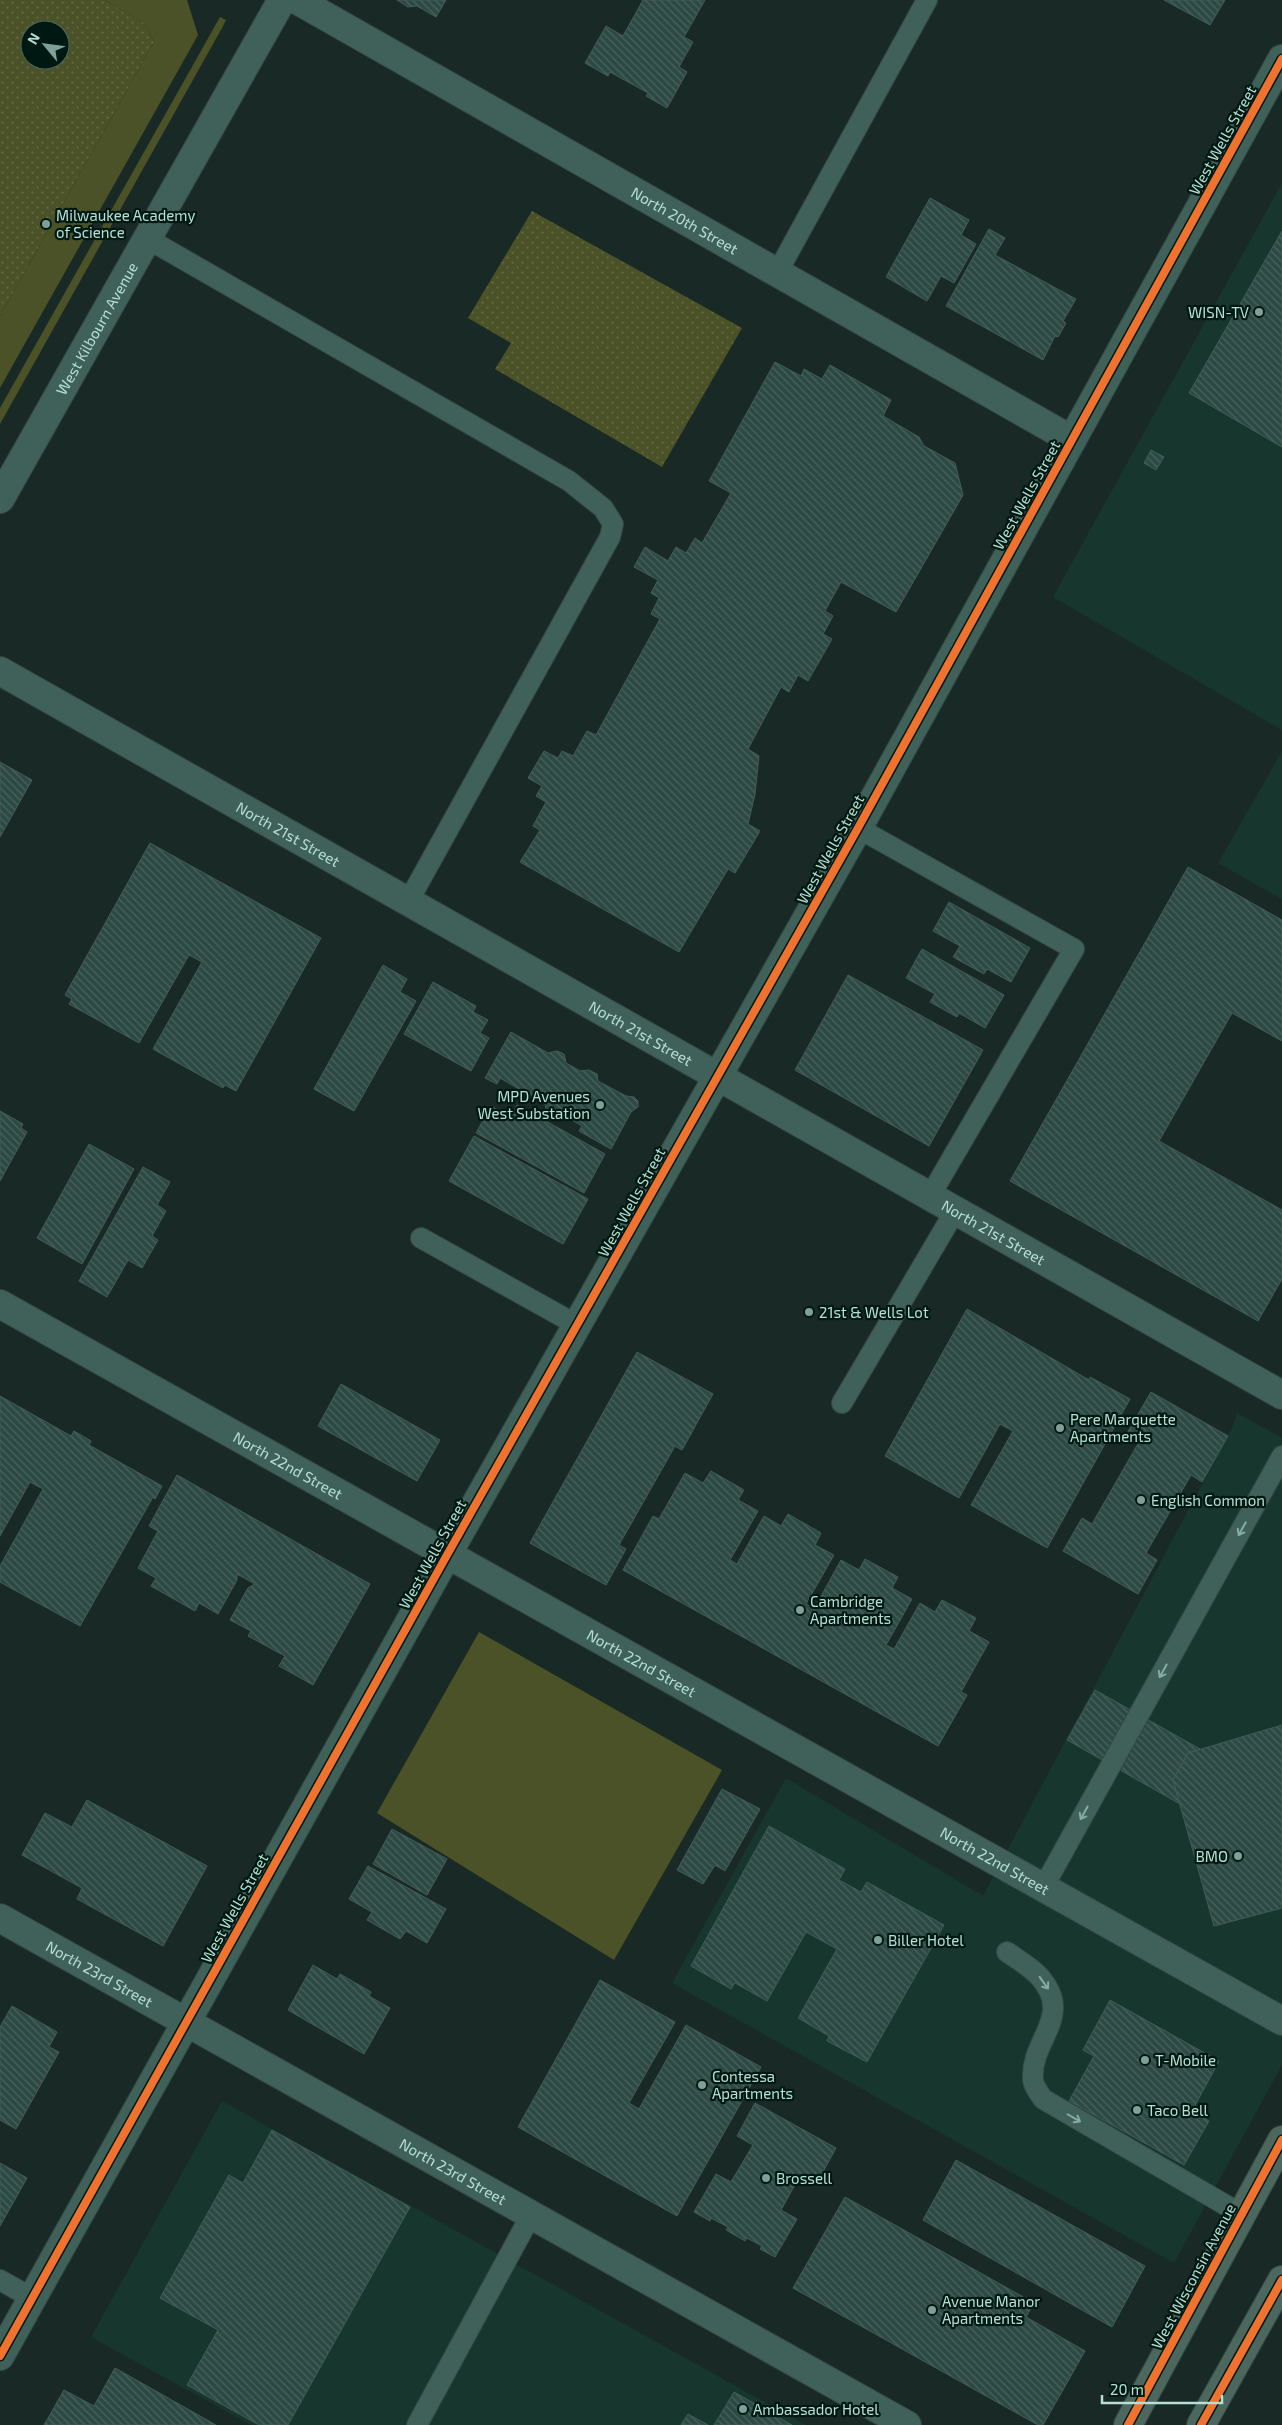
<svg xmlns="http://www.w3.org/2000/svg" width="1282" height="2425" font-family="'Exo 2',sans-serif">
	<defs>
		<pattern id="park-dots" width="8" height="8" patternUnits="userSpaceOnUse" patternTransform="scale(1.25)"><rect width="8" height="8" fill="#4b5227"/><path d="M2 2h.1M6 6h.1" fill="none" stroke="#636b45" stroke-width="1.8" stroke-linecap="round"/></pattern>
		<pattern id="building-back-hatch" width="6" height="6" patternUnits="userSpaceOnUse" patternTransform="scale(1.25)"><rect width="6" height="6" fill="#2d4943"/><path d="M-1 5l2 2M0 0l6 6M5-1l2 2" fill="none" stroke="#49635d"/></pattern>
	</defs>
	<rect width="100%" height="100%" fill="#192a26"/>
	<g fill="#16362e">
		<path d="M1282,183V730L1053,597Z"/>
		<path d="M1282,751V899L1218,863Z"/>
		<path d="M1237,1413L1282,1438V2065L1174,2263L672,1983L786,1778L983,1896L1232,1428Z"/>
		<path d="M222,2101L806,2425H251L91,2337Z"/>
	</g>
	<g fill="#4b5227">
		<path d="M105,0H187L198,35L0,388V316L154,42L144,23Z"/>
		<path d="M220,17L226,20L222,28L0,424V408Z"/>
		<path d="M479,1632L722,1770L614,1960L377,1813Z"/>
	</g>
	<g fill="url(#park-dots)" fill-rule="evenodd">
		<path d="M0,0H105L144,23L154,42L0,316ZM30,30H60V60H30Z"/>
		<path d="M532,211L742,328L662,467L495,369L511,343L468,318Z"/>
	</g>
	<g fill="url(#building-back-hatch)" stroke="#425d56">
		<path d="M397,0H446L436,17L417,6L408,7Z"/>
		<path d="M643,0H705L684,37L693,42L679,67L687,72L667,108L646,96L648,93L610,72L608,76L585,63L606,26L623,36Z"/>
		<path d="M1164,0H1225L1210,25Z"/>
		<path d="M930,198L969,220L961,235L976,244L954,283L941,276L927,301L886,277Z"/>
		<path d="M989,229L1005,238L995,255L1076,299L1063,321L1066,323L1058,337L1055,336L1043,360L946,306Z"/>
		<path d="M1282,231V447L1189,393Z"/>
		<path d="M775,362L801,376L804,369L822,379L830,365L891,400L883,416L919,437L924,446L955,463L963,495L896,612L841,582L825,611L833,616L823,634L832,639L808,681L798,675L789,692L781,687L748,749L759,756L755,794L748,824L760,831L735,873L728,869L679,952L520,862L540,830L533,826L546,802L536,796L542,786L528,778L544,751L558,758L562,751L573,756L587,731L596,735L660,619L651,614L659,598L651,593L658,580L634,567L645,547L668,561L676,547L686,553L695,538L702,543L731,493L709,481Z"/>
		<path d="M1151,450L1164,457L1156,470L1144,463Z"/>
		<path d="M0,762L32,780L0,837Z"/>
		<path d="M150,843L321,938L236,1091L225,1085L223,1088L153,1049L202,962L189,955L139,1043L69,1004L72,999L65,995Z"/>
		<path d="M1188,867L1282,920V1041L1232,1013L1159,1141L1282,1210V1279L1258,1321L1010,1181Z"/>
		<path d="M949,902L1030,948L1011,982L987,969L984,974L953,957L960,946L933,931Z"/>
		<path d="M922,949L1004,995L985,1028L959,1013L957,1017L930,1002L935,994L906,978Z"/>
		<path d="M383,965L407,979L400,992L416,1001L354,1111L314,1089Z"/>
		<path d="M848,975L983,1050L929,1146L795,1070Z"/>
		<path d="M433,982L476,1006L473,1012L488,1020L480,1033L489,1038L471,1071L404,1034Z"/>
		<path d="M511,1032L548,1053L557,1051L564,1054L566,1063L580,1071L589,1070L597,1074L598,1081L626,1096L634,1097L638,1101V1107L631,1112L611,1149L579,1131L582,1126L566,1116L556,1119L547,1114L545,1104L500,1078L497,1084L485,1078Z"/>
		<path d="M517,1105L605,1154L584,1193L476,1133L491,1106L511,1117Z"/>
		<path d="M0,1111L23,1124L21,1128L27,1132L0,1181Z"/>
		<path d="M474,1136L588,1199L563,1244L449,1181Z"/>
		<path d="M89,1144L134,1169L82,1264L37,1238Z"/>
		<path d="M143,1167L170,1182L157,1205L166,1211L152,1236L158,1240L142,1268L128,1260L107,1297L79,1281Z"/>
		<path d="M967,1309L1089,1380L1090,1377L1130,1399L1047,1548L971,1505L1013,1431L1000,1424L959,1498L885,1456Z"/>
		<path d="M637,1352L713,1394L682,1450L675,1446L619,1545L626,1549L606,1585L530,1543Z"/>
		<path d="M341,1384L440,1440L417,1481L318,1426Z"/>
		<path d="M1151,1392L1228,1436L1202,1482L1191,1475L1146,1553L1157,1560L1138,1594L1063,1551L1082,1518L1092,1524L1139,1442L1126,1435Z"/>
		<path d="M0,1396L71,1436L74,1431L91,1441L89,1445L162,1486L155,1499L153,1497L80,1626L0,1582V1566L43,1489L30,1482L0,1536Z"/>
		<path d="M711,1471L744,1490L738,1500L758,1511L730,1560L737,1564L764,1516L781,1526L788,1514L821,1533L815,1545L834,1555L806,1604L814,1609L841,1560L859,1570L865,1559L898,1577L892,1588L912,1599L886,1645L894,1649L920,1603L935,1612L942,1600L976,1618L969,1631L989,1642L961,1692L967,1695L938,1746L623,1570L653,1516L659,1519L685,1473L703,1483Z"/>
		<path d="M177,1475L370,1584L313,1685L279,1666L285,1656L248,1636L251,1631L230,1620L248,1588L255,1584L237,1574V1580L218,1614L199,1603L195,1611L151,1586L156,1578L138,1568L158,1531L149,1526Z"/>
		<path d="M1095,1690L1200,1749L1188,1753L1173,1780L1180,1804L1067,1740Z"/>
		<path d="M1282,1725V1908L1214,1926L1173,1780L1188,1753Z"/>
		<path d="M722,1789L760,1809L725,1871L715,1865L703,1884L677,1870Z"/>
		<path d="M87,1800L207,1866L163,1946L77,1899L82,1888L22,1855L45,1813L72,1827Z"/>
		<path d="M769,1826L845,1869L839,1880L861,1892L867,1882L944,1925L867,2062L827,2041L829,2036L798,2018L837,1949L806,1932L767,2001L735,1983L731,1989L691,1966Z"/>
		<path d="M392,1829L447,1859L427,1895L373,1864Z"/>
		<path d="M368,1866L446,1909L427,1943L406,1931L400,1939L367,1920L372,1912L349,1899Z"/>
		<path d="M313,1965L337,1979L340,1974L371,1992L369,1996L390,2008L364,2054L288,2010Z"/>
		<path d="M600,1980L675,2022L629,2103L639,2109L686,2025L761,2067L677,2216L518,2127Z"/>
		<path d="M1110,2000L1219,2061L1192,2111L1209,2121L1184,2165L1069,2101L1094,2056L1083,2050Z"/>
		<path d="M12,2006L57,2032L49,2047L59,2052L16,2129L0,2120V2027Z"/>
		<path d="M755,2103L836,2148L817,2183L801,2174L781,2210L797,2219L775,2257L760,2249L762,2246L747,2238L745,2241L726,2230L728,2227L711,2218L710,2221L694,2212L716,2174L731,2182L753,2145L737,2136Z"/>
		<path d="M272,2130L410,2207L288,2425H259L187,2385L218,2330L160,2298L229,2175L243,2183Z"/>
		<path d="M956,2160L1145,2266L1112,2327L923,2220Z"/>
		<path d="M0,2163L27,2178L0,2226Z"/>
		<path d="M845,2197L1034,2303L1026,2317L1085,2351L1043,2425H1038L793,2288Z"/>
		<path d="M115,2368L216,2425H44L64,2390L94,2406Z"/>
		<path d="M734,2392L792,2425H714Z"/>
		<path d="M688,2414L708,2425H681Z"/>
	</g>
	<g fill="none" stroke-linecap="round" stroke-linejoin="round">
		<defs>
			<g id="service">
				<path d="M148,239L569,481L603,508L613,524L610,537L408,902"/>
				<path d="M777,273L927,0"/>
				<path d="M858,828L1074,949L930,1196"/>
				<path d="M421,1238L577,1325"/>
				<path d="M842,1403L955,1211"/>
				<path d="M1043,1888L1282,1456"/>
				<path d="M1007,1952C1017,1959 1029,1966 1038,1975C1076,2016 1030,2039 1033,2079C1033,2085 1039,2093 1043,2099L1241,2214"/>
				<path d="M0,2280L32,2298"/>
				<path d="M417,2425L531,2215"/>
			</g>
			<g id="minor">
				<path id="s1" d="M297,0L1072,440"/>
				<path id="s2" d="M0,499L282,0"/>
				<path id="s3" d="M0,671L1282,1395"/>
				<path id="s4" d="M0,1304L1282,2021"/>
				<path id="s5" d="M0,1918L907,2425"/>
			</g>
			<path id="tertiary" d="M0,2356L447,1555L858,828L1282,59"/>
			<g id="secondary">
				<path d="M1128,2425L1282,2140"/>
				<path d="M1201,2425L1282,2280"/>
			</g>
		</defs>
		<use href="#service" stroke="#344742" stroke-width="22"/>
		<use href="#minor" stroke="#344742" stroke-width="30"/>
		<use href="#tertiary" stroke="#344742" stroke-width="30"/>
		<use href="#secondary" stroke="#344742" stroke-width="30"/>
		<use href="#service" stroke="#3f6159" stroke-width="20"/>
		<use href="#minor" stroke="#3f6159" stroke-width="28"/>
		<use href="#tertiary" stroke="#3f6159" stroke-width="28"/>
		<use href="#secondary" stroke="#4c675e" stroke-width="28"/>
		<defs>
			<g id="cycleway">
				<path d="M0,2356L447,1555L858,828L1282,59"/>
				<path d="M1128,2425L1282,2140"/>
				<path d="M1201,2425L1282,2280"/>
			</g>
		</defs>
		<use href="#cycleway" stroke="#001812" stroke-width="11"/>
		<use href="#cycleway" stroke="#ef722f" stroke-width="8"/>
	</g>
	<defs><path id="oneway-shaft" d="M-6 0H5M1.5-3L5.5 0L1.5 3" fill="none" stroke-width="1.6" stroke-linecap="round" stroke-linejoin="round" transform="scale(1.25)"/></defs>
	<g stroke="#85ada2">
		<use href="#oneway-shaft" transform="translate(1242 1529) rotate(119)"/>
		<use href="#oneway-shaft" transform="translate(1163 1671) rotate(119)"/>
		<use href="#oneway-shaft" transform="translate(1084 1813) rotate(119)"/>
		<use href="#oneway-shaft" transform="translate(1044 1983) rotate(54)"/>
		<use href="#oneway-shaft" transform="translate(1074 2118) rotate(30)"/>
	</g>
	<g fill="#7ea096" stroke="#001812" stroke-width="2">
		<circle cx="46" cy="224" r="5"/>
		<circle cx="1259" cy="312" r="5"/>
		<circle cx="600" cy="1105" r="5"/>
		<circle cx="809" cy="1312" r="5"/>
		<circle cx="1060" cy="1428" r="5"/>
		<circle cx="1141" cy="1500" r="5"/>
		<circle cx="800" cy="1610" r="5"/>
		<circle cx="1238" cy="1856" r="5"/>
		<circle cx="878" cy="1940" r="5"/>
		<circle cx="1145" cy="2060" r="5"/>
		<circle cx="702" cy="2085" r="5"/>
		<circle cx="1137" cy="2110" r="5"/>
		<circle cx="766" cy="2178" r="5"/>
		<circle cx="932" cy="2310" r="5"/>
		<circle cx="743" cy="2409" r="5"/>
	</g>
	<g text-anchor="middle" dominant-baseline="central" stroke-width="4.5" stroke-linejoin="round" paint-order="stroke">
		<g font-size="15" fill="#b4e0d3" stroke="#001812">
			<text transform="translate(1222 140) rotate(-61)">West Wells Street</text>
			<text stroke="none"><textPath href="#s1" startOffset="446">North 20th Street</textPath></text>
			<text stroke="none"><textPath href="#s2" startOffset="196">West Kilbourn Avenue</textPath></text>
			<text transform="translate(1026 495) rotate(-61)">West Wells Street</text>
			<text stroke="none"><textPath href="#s3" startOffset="331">North 21st Street</textPath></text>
			<text transform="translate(830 849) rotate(-61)">West Wells Street</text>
			<text stroke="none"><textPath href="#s3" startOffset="736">North 21st Street</textPath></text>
			<text transform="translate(631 1202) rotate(-61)">West Wells Street</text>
			<text stroke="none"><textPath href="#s3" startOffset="1141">North 21st Street</textPath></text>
			<text stroke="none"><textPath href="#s4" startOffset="330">North 22nd Street</textPath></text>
			<text transform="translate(432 1554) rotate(-61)">West Wells Street</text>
			<text stroke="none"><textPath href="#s4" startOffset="735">North 22nd Street</textPath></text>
			<text stroke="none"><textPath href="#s4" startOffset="1140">North 22nd Street</textPath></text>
			<text transform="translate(234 1908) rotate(-61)">West Wells Street</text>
			<text stroke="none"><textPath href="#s5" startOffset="114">North 23rd Street</textPath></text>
			<text stroke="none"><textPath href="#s5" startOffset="519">North 23rd Street</textPath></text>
			<text transform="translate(1193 2276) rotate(-62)">West Wisconsin Avenue</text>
		</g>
		<g font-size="15" fill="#b4e0d3" stroke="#001812" text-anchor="start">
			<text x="56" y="215">Milwaukee Academy<tspan x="56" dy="17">of Science</tspan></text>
			<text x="1249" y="312" text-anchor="end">WISN-TV</text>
			<text x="590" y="1096" text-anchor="end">MPD Avenues<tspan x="590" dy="17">West Substation</tspan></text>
			<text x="819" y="1312">21st &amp; Wells Lot</text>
			<text x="1070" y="1419">Pere Marquette<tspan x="1070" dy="17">Apartments</tspan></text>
			<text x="1151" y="1500">English Common</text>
			<text x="810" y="1601">Cambridge<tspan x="810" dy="17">Apartments</tspan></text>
			<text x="1228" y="1856" text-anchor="end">BMO</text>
			<text x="888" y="1940">Biller Hotel</text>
			<text x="1155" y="2060">T-Mobile</text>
			<text x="712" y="2076">Contessa<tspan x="712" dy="17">Apartments</tspan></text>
			<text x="1147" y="2110">Taco Bell</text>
			<text x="776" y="2178">Brossell</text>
			<text x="942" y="2301">Avenue Manor<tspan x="942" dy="17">Apartments</tspan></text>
			<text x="753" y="2409">Ambassador Hotel</text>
		</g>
	</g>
	<g transform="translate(45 45) rotate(299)"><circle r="24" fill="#001812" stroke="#48685f"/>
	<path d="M0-4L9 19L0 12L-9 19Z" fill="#7ea096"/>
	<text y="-8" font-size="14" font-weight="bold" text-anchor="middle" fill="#b4e0d3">N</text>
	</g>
	<path d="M1102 2395v8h120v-8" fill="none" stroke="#b4e0d3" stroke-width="2.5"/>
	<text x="1110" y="2395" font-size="15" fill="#b4e0d3" stroke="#001812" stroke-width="4" paint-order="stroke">20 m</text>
</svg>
